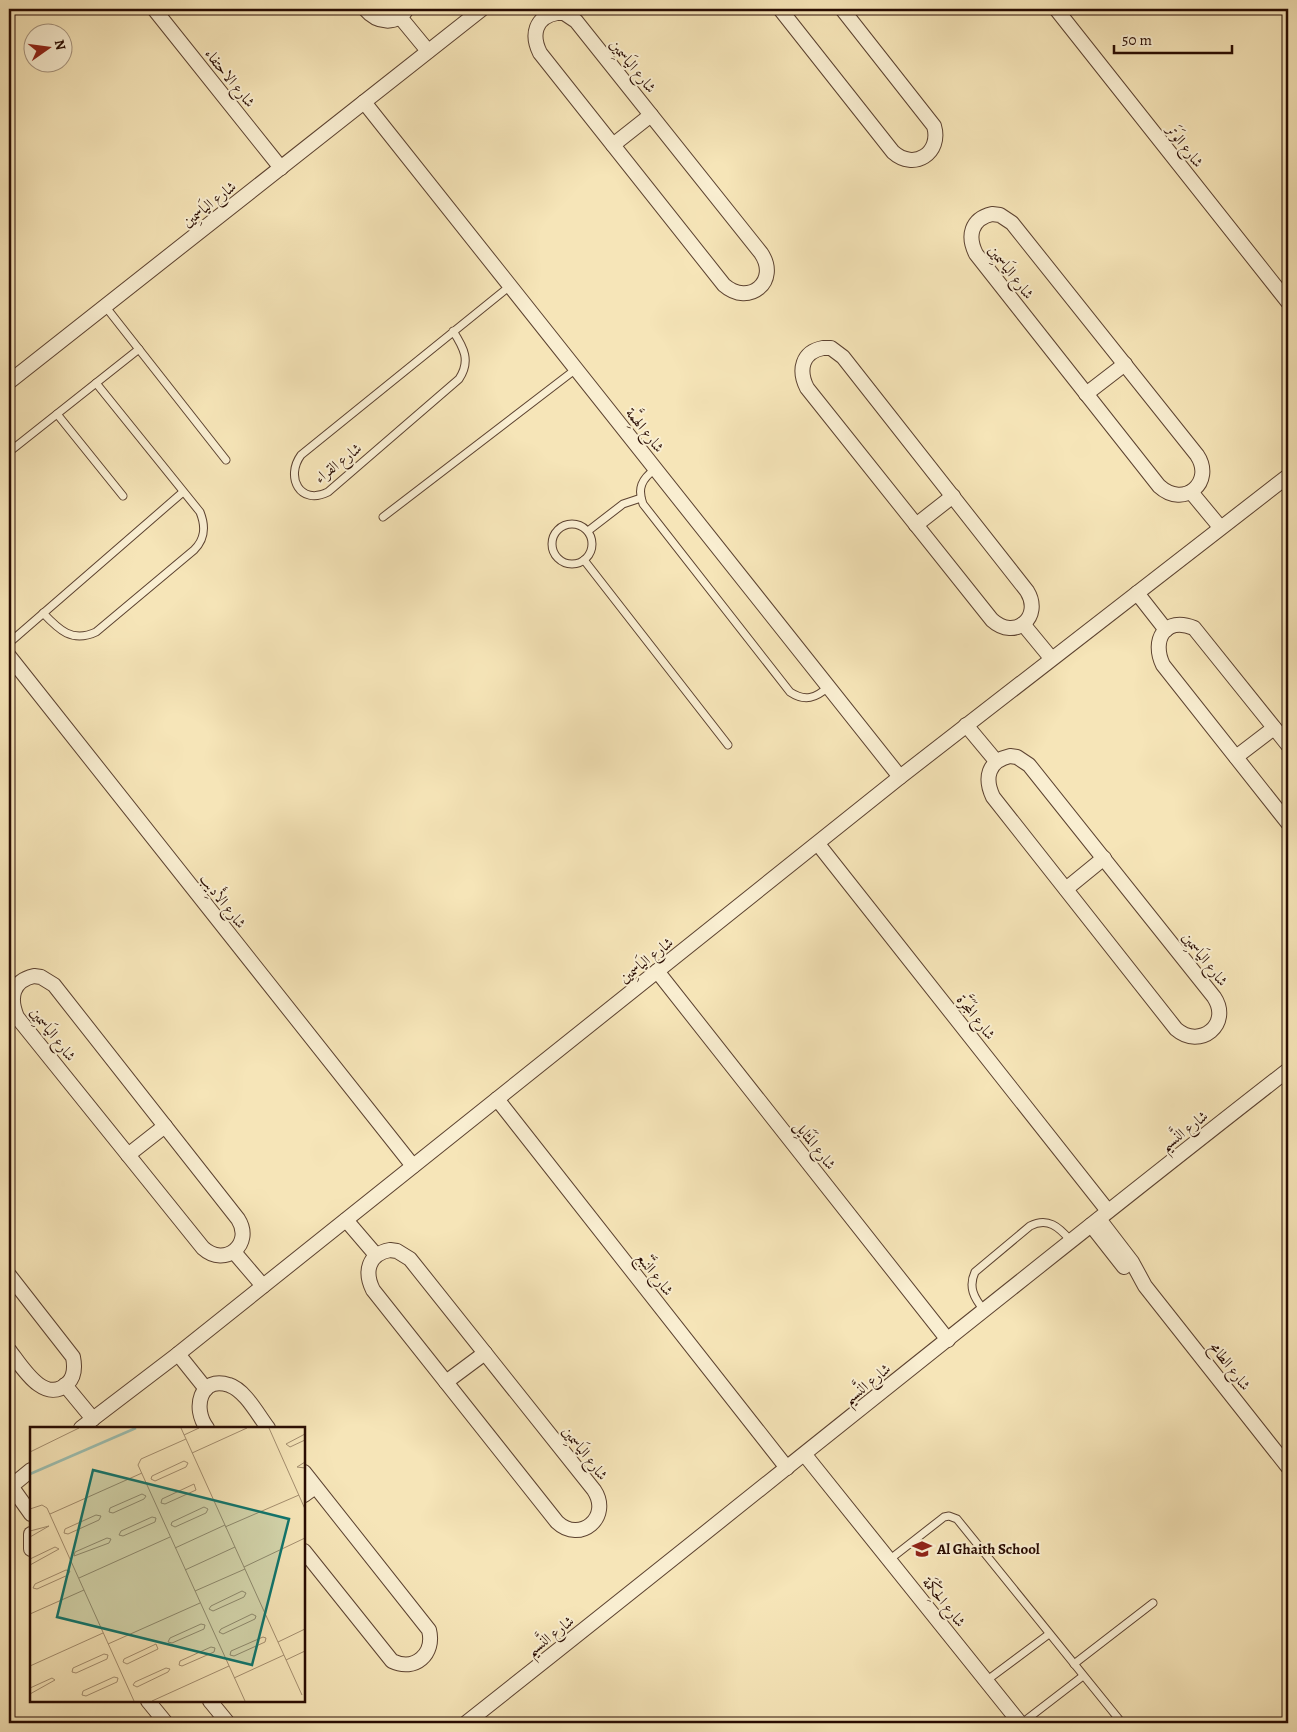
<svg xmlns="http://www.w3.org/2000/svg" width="1297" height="1732" font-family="Alegreya,Amiri,serif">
	<rect width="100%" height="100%" fill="#f6e5b8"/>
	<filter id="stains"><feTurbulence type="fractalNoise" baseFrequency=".004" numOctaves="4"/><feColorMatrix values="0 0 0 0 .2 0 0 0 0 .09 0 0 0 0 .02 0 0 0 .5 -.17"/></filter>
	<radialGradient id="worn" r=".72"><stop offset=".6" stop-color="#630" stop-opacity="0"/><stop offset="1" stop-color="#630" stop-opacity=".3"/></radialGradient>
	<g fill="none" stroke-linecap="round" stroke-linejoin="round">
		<defs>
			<g id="service">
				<path d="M105,306L226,460"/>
				<path d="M453,331C464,348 471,361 459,379L328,492C300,506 285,477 301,455L510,286"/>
				<path d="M57,414L123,496"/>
				<path d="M9,452L139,349"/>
				<path d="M655,469C642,479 637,488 643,504L790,692C805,702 816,698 828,687"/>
				<path d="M383,517L576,369"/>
				<circle cx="572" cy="544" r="20"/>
				<path d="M588,531L623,504L641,498"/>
				<path d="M584,560L728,745"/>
				<path d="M43,613C59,630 72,643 96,632L194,550C205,539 206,527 200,512L96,383"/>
				<path d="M9,643L183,492"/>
				<path d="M984,1310C974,1298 968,1287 975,1272L1030,1226C1048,1217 1059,1227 1070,1240"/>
				<path d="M889,1560L944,1517L949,1516L957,1519L1122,1723"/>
				<path d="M1074,1664L1153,1603"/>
				<path d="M986,1681L1049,1634"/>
				<path d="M1022,1723L1083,1676"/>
			</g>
			<g id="minor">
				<path d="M154,9L281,168"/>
				<path d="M365,9C377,23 396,26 407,9"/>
				<path d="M780,9L893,152C914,171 942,153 934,126L842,9"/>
				<path d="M1056,9L1288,302"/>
				<path d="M557,13H564L576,21L761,253C780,281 749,307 724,285L540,53C531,35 535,17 557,13Z"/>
				<path d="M400,17L428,51"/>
				<path d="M364,102L900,777"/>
				<path d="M613,145L651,115"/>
				<path d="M992,214L1000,215L1012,223L1197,455C1215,482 1184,509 1159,486L976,254C967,236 971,219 992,214Z"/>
				<path d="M823,348H831L843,357L1027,591C1043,617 1015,641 992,620L807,388C798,370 802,352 823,348Z"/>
				<path d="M9,382L482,9"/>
				<path d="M1086,394L1125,364"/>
				<path d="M1191,492L1220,527"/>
				<path d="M916,525L953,496"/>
				<path d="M1137,593L1166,630"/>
				<path d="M1023,624L1051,658"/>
				<path d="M9,656L413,1166"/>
				<path d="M966,725L996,761"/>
				<path d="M1288,745L1194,628C1165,616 1151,640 1163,665L1288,823"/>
				<path d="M1010,756L1017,757L1029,765L1214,997C1232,1024 1200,1050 1176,1029L993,797C984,778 988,761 1010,756Z"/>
				<path d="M1236,757L1274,728"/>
				<path d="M818,844L1108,1211"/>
				<path d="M1066,889L1104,858"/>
				<path d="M657,971L948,1340"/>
				<path d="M34,976L41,977L54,985L238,1219C254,1244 225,1268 203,1248L17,1017C9,998 12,981 34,976Z"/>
				<path d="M497,1099L787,1468"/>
				<path d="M128,1155L165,1126"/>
				<path d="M1099,1219L1132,1262L1145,1286L1288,1467"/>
				<path d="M346,1220L376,1255"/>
				<path d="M1091,1225L1124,1267"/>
				<path d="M390,1250L397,1251L410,1259L594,1490C612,1517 580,1544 557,1522L373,1290C364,1272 368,1254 390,1250Z"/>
				<path d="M234,1252L263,1286"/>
				<path d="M9,1275L73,1357C75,1367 75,1376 68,1383C44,1406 21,1365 9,1350"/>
				<path d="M178,1354L206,1389"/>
				<path d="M446,1382L485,1353"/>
				<path d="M65,1385L93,1419"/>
				<path d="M81,1428L178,1354L900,777L1288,476"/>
				<path d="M207,1428C192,1409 200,1375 229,1385C245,1390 258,1415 268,1428"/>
				<path d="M805,1455L1020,1723"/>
				<path d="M304,1472L429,1630C435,1654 415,1672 392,1661L304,1551"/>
				<path d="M11,1486L31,1514"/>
				<path d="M9,1488L31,1470"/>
				<path d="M304,1495L315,1487"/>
				<path d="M31,1534V1549"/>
				<path d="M148,1701L166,1723"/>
				<path d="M210,1701L228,1723"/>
				<path d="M466,1723C741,1506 1012,1285 1288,1070"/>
			</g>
		</defs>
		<use href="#service" stroke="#5c4230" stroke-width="9"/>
		<use href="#minor" stroke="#5c4230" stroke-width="16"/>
		<use href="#service" stroke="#f9eed1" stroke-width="7"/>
		<use href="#minor" stroke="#f9eed1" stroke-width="14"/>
	</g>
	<defs>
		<symbol id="school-bare" viewBox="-9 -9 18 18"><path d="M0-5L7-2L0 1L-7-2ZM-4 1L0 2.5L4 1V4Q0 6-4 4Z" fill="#8f2418" stroke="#f9eed1" stroke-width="2.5" paint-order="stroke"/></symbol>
	</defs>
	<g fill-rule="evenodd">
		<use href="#school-bare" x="908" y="1535" width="28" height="28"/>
	</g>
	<g text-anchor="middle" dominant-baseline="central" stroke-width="4" stroke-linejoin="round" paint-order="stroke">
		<g font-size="15" fill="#290c02" stroke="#f9eed1">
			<text transform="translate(633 66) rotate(51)">شارع اليَاسمِين</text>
			<text transform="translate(230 78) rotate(51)">شارع الاحتفاء</text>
			<text transform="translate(1185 146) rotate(52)">شارع الوَتَر</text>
			<text transform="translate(209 204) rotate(-38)">شارع اليَاسمِين</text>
			<text transform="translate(1011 272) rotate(52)">شارع اليَاسمِين</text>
			<text transform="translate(645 430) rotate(52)">شارع الهِمَّة</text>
			<text transform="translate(338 463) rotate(-38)">شارع القراء</text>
			<text transform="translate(223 901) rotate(52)">شارع الأَدِيب</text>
			<text transform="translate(1205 959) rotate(52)">شارع اليَاسمِين</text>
			<text transform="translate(646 960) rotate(-38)">شارع اليَاسمِين</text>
			<text transform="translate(976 1017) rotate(52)">شارع المَجَرَّة</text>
			<text transform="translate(53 1034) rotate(52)">شارع اليَاسمِين</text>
			<text transform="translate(1184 1131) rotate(-38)">شارع النَّسيم</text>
			<text transform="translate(815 1145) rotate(52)">شارع المَثَايِل</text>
			<text transform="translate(655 1274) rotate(52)">شارع النَّبْع</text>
			<text transform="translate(1230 1366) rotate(52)">شارع الطامح</text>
			<text transform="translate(867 1384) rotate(-39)">شارع النَّسيم</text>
			<text transform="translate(585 1453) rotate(52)">شارع اليَاسمِين</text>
			<text transform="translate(944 1602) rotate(51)">شارع الحِكْمَة</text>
			<text transform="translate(550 1636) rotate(-38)">شارع النَّسيم</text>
		</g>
		<g font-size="15" font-weight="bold" fill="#290c02" stroke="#f9eed1" text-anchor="start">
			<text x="937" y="1549">Al Ghaith School</text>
		</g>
	</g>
	<g transform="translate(30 1427)">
		<rect width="275" height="275" fill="#f6e5b8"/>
		<path fill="none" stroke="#9dbfb1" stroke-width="2.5" d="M0,47L106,1"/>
		<path fill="none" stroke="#a48e6f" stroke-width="1" d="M151,1L272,268M239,1L275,82M275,7L256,17L260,20L275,13M154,8L169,1M156,12L111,32L108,38L215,274M0,25L49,1M162,26L217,1M154,34L158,36L156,40L125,54L121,52L122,49ZM275,35L267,40L275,41M164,57L166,63L135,77L131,76L132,72ZM112,67L116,69L114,72L83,86L79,85L80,81ZM174,80L178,82L176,86L145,100L141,98L142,95ZM0,82L12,78L17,81L104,274M20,87L112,46M66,88L71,89L69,93L38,107L34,106L35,102ZM122,90L126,91L125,95L93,109L89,108L91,104ZM195,100L269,68M0,104L19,99L0,110M77,111L81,112L79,116L44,129L45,125ZM145,121L195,98M0,132L25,120L29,122L0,138M214,140L275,111M36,143L40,144L38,148L7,162L3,161L5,157ZM155,143L205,120M49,151L140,110M165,164L215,142M212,164L216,166L214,170L183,184L179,182L181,179ZM0,187L54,163M222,187L226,189L225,192L193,207L189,205L191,202ZM171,197L175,198L174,202L142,216L138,215L140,211ZM233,210L236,211L235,215L204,229L200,228L201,224ZM248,215L275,202M78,217L170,176M126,217L128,222L97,237L93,235L94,232ZM181,220L185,221L184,225L152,239L149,238L150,234ZM74,227L78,228L77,232L46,246L42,245L43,241ZM256,233L275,224M0,239L73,206M136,241L140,242L138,245L107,260L103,258L105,255ZM84,250L88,251L87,255L56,269L52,268L53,264ZM204,251L254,228M0,261L22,251L25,253L0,267M122,274L199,239"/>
		<path fill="#0f766e" fill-opacity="0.15" stroke="#0f766e" stroke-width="2.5" d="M63,43L259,92L222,238L27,190Z"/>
		<rect width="275" height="275" fill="none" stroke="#290c02" stroke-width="2.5"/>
	</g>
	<rect width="1297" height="1732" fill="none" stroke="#f6e5b8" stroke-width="30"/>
	<rect x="10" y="10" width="1277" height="1712" fill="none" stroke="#290c02" stroke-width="2.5"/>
	<rect x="15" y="15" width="1267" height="1702" fill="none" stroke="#290c02"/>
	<g transform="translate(48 48) rotate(76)"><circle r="24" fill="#f9eed1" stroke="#a6947e"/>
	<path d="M0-4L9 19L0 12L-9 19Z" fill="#8f2418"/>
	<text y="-8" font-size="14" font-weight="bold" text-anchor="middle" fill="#290c02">N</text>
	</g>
	<path d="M1114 45v8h118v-8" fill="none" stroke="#290c02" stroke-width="2.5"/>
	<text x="1122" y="45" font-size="15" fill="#290c02" stroke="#f9eed1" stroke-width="4" paint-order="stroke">50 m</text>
	<rect width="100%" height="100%" filter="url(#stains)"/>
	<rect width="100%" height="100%" fill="url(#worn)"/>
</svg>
